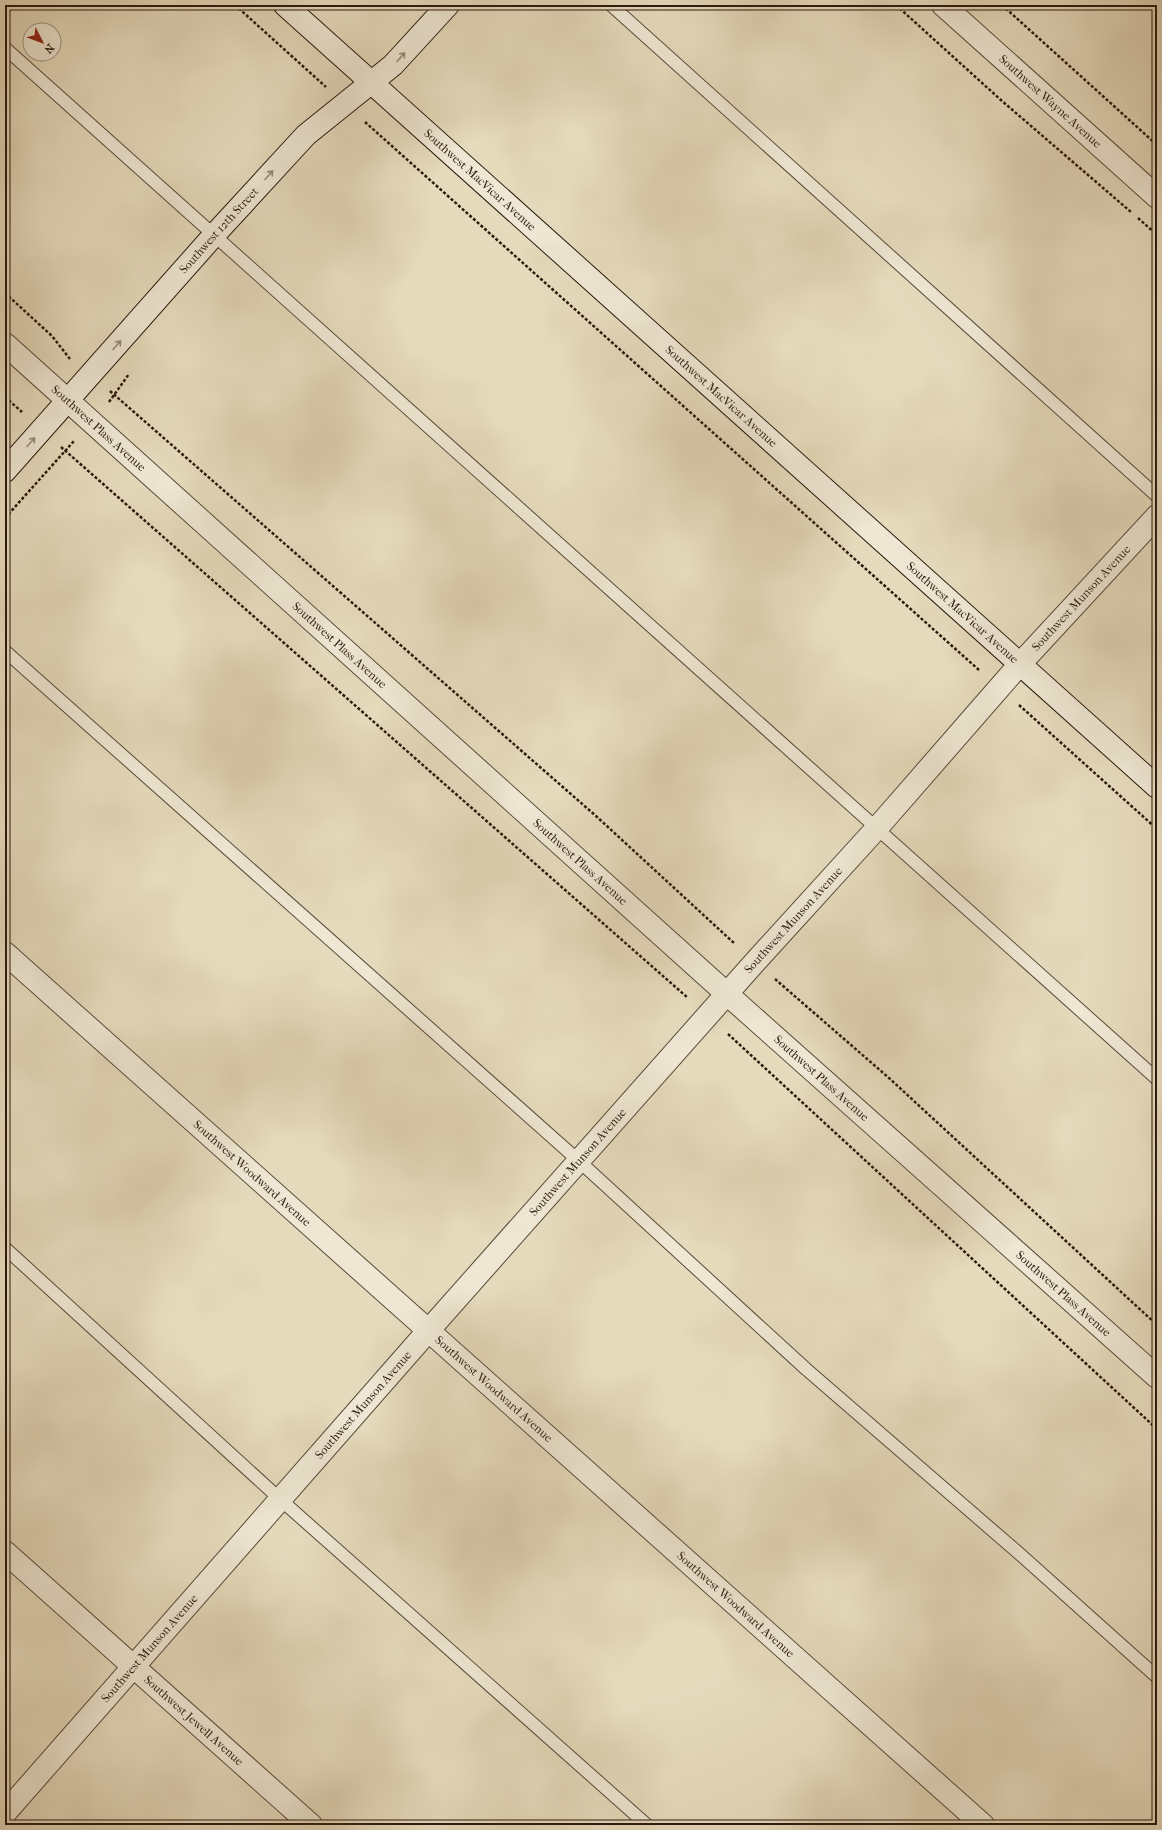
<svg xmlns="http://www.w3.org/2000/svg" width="1162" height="1830" font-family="'IM FELL French Canon',serif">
	<rect width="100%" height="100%" fill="#e5dabc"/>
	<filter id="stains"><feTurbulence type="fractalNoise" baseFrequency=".005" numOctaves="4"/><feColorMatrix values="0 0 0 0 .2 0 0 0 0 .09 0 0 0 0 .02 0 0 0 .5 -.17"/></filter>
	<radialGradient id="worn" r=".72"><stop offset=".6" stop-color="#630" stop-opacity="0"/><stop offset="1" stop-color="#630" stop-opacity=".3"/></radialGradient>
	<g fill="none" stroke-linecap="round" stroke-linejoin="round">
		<defs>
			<g id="lane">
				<path d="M611,5L1157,496"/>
				<path d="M5,48L1157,1079"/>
				<path d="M5,651L579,1161L806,1369L1022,1556L1157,1677"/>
				<path d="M5,1248L281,1500L647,1825"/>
			</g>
			<g id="street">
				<path id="s1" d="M943,5L1157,197"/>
				<path id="s2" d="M5,344L727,994L1157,1377"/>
				<path id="s3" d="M5,953L983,1825"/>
				<path id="s4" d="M5,1552L311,1825"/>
				<path id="s5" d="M5,1813L428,1331L755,962L877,828L1020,664L1157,516"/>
			</g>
			<g id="secondary">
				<path id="s6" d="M285,5L1157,787"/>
				<path id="s7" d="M5,471L215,234L306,135L393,65L448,5"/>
			</g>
		</defs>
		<use href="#lane" stroke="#5a493a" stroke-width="14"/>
		<use href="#street" stroke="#5a493a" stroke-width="24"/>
		<use href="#secondary" stroke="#2c190e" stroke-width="24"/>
		<g stroke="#2c190e" stroke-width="2.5" stroke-dasharray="3 2" stroke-linecap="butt">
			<path d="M235,5L326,87"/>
			<path d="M896,5L1002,101L1131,212"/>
			<path d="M1002,5L1157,145"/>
			<path d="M365,122L979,670"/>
			<path d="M1138,218L1157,235"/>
			<path d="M5,293L52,336L70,359"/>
			<path d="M110,391L596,816L735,944"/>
			<path d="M5,397L22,412"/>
			<path d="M109,402L129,374"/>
			<path d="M61,447L688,998"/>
			<path d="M5,518L74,441"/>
			<path d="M1019,705L1157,829"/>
			<path d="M775,979L889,1078L1157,1325"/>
			<path d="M728,1034L1157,1429"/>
		</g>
		<use href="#lane" stroke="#eee7d3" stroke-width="12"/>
		<use href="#street" stroke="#eee7d3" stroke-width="22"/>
		<use href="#secondary" stroke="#eee7d3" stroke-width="22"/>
	</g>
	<defs><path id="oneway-shaft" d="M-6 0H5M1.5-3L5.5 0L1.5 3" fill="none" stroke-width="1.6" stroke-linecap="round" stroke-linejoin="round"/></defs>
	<g stroke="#978a7a">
		<use href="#oneway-shaft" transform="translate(401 57) rotate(-48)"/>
		<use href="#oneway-shaft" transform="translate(269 175) rotate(-48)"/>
		<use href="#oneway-shaft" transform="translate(117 345) rotate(-48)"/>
		<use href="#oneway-shaft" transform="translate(31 442) rotate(-48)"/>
	</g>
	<g text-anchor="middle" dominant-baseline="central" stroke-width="3.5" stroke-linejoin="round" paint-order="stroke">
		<g font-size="12" fill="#2c190e" stroke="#eee7d3">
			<text stroke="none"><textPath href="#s1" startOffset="144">Southwest Wayne Avenue</textPath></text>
			<text stroke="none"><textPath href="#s6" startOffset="262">Southwest MacVicar Avenue</textPath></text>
			<text stroke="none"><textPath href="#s7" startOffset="322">Southwest 12th Street</textPath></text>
			<text stroke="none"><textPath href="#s6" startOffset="586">Southwest MacVicar Avenue</textPath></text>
			<text stroke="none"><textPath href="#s2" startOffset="126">Southwest Plass Avenue</textPath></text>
			<text stroke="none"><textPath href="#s5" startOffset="1623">Southwest Munson Avenue</textPath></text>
			<text stroke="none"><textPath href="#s6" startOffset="910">Southwest MacVicar Avenue</textPath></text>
			<text stroke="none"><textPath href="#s2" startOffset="450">Southwest Plass Avenue</textPath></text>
			<text stroke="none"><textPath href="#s2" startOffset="774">Southwest Plass Avenue</textPath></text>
			<text stroke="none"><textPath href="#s5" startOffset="1191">Southwest Munson Avenue</textPath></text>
			<text stroke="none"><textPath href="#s2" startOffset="1098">Southwest Plass Avenue</textPath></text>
			<text stroke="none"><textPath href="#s5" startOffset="867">Southwest Munson Avenue</textPath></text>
			<text stroke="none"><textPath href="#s3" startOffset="331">Southwest Woodward Avenue</textPath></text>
			<text stroke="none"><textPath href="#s2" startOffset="1422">Southwest Plass Avenue</textPath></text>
			<text stroke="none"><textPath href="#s3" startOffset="655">Southwest Woodward Avenue</textPath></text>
			<text stroke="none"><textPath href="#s5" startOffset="543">Southwest Munson Avenue</textPath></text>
			<text stroke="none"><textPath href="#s3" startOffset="979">Southwest Woodward Avenue</textPath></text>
			<text stroke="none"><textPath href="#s5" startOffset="219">Southwest Munson Avenue</textPath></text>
			<text stroke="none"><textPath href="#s4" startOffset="253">Southwest Jewell Avenue</textPath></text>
		</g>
	</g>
	<rect width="1162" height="1830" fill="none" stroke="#e5dabc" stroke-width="20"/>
	<rect x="6" y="6" width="1150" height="1818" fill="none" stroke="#2c190e" stroke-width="2"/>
	<rect x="10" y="10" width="1142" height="1810" fill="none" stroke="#2c190e"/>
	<g transform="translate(42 42) rotate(132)"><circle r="19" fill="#eee7d3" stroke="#a09584"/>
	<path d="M0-3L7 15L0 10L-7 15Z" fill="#8f2418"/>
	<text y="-6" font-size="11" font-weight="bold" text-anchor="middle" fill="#2c190e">N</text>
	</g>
	<rect width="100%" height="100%" filter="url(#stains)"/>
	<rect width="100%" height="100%" fill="url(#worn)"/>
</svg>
